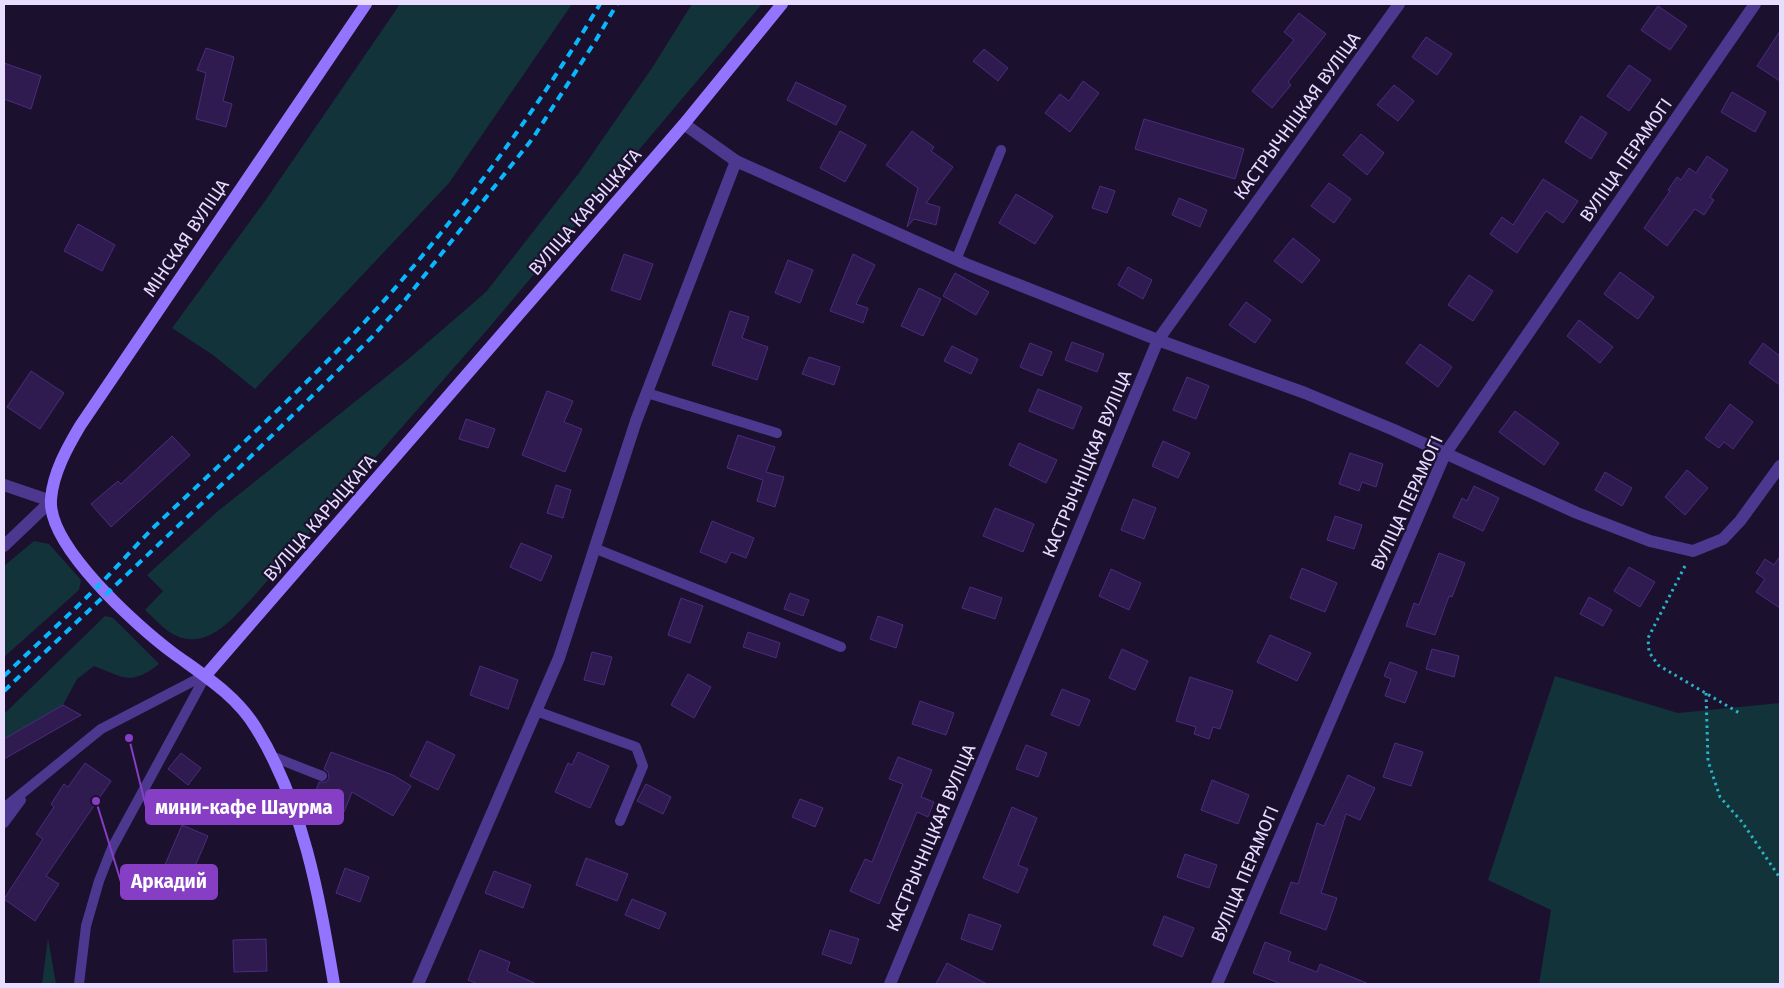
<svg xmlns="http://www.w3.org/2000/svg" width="1784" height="988" font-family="'Fira Sans',sans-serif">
	<rect width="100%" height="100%" fill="#1b102e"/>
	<g fill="#123339">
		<path d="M400,4H572L449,183L255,389L213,355L172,328L265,201Z"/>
		<path d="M692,4H762L487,330L254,596C232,619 204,656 168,631C160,625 153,617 145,610L163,591L147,575L218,511L406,361L486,292L579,173L652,68Z"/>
		<path d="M34,541L49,544L81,580L79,590L4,657V566Z"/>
		<path d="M105,616L113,618L159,664C130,686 125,678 94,666L77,679L63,705L4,739V714Z"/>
		<path d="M1555,676L1678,713L1780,703V984H1539L1551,910L1488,880Z"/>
		<path d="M48,938L56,984H42Z"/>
	</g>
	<g fill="#301b51" stroke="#4c2b7e">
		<path d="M1658,6L1687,26L1670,50L1641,30Z"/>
		<path d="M1299,13L1326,34L1288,82L1291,85L1272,108L1252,91L1294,40L1284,32Z"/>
		<path d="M1780,31V81L1757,66Z"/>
		<path d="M1426,37L1452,54L1437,75L1412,57Z"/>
		<path d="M206,48L234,57L223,101L232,104L226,127L196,119L206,73L197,70Z"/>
		<path d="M984,49L1008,68L998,81L973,61Z"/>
		<path d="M4,63L41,76L31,109L4,99Z"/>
		<path d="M1629,65L1651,80L1629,111L1607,96Z"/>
		<path d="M1083,81L1099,93L1070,132L1045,113L1060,94L1069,101Z"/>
		<path d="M796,82L846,106L836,125L787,100Z"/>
		<path d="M1394,85L1414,101L1398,121L1377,105Z"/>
		<path d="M1732,92L1766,112L1755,132L1721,112Z"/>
		<path d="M1581,116L1607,133L1591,159L1565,142Z"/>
		<path d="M1144,119L1244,149L1235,179L1135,149Z"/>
		<path d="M840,131L866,145L845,182L820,168Z"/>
		<path d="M912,131L934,147L931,151L953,167L926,203L940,207L936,225L914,219L907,227L918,188L886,165Z"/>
		<path d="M1361,134L1384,153L1367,175L1343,155Z"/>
		<path d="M1707,156L1728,170L1710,197L1714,200L1704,215L1695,209L1667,246L1644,228L1670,191L1668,190L1677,177L1681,180L1689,168L1696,173Z"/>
		<path d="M1543,179L1578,201L1563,223L1546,211L1517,253L1490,234L1502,217L1513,225Z"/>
		<path d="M1329,183L1351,199L1334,223L1311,206Z"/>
		<path d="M1100,186L1115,191L1107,213L1092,208Z"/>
		<path d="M1016,194L1053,216L1035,244L999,223Z"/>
		<path d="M1179,198L1207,210L1200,227L1172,215Z"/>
		<path d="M78,224L115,245L102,271L64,251Z"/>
		<path d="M1293,238L1320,260L1302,283L1274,261Z"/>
		<path d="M624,254L653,264L640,300L611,290Z"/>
		<path d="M853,254L875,265L856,304L868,308L863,323L830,311Z"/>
		<path d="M788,260L813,270L800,303L775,293Z"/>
		<path d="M1128,267L1152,280L1143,299L1118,285Z"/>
		<path d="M1620,272L1654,297L1638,319L1604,294Z"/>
		<path d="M955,273L989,292L976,315L943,296Z"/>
		<path d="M1469,275L1493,291L1473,321L1448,305Z"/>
		<path d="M919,288L941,299L923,336L901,326Z"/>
		<path d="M1246,302L1271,320L1255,343L1229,325Z"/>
		<path d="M730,311L749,317L742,338L768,347L757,380L712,365Z"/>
		<path d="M1579,320L1613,347L1600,363L1567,336Z"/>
		<path d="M1072,342L1104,354L1097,372L1065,360Z"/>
		<path d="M1030,343L1052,352L1042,376L1020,367Z"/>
		<path d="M1763,343L1780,356V385L1749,363Z"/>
		<path d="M1420,344L1452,367L1438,387L1406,363Z"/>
		<path d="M952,346L978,359L971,374L944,361Z"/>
		<path d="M809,357L840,367L834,385L802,374Z"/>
		<path d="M31,371L64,393L40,429L7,407Z"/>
		<path d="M1187,377L1209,386L1196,419L1173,410Z"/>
		<path d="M1038,389L1082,407L1073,429L1029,411Z"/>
		<path d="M547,391L573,401L564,422L582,429L565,472L522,455Z"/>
		<path d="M1730,404L1753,422L1733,449L1724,442L1719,448L1705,438Z"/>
		<path d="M1515,411L1559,443L1544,465L1499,432Z"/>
		<path d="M466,419L495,429L488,448L459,439Z"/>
		<path d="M738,435L775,447L766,472L784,477L775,507L757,501L763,480L727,468Z"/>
		<path d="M172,436L190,455L111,527L91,504L118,481L121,484Z"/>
		<path d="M1163,441L1190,453L1178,478L1152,466Z"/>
		<path d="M1019,443L1057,460L1046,483L1009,465Z"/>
		<path d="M1350,453L1383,464L1376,487L1362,482L1359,491L1339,484Z"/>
		<path d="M1687,470L1708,488L1685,515L1665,497Z"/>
		<path d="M1605,472L1632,488L1622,506L1595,490Z"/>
		<path d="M556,485L571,490L563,518L547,513Z"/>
		<path d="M1474,486L1499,498L1483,531L1453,517L1462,498L1467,501Z"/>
		<path d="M1133,499L1156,508L1144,539L1121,530Z"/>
		<path d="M995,508L1034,524L1023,552L983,536Z"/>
		<path d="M1335,516L1362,525L1354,549L1327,540Z"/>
		<path d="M712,521L754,538L746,558L731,552L726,563L700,552Z"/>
		<path d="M521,543L552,556L541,581L510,567Z"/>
		<path d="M1439,553L1465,563L1452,597L1449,596L1435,635L1406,626L1414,603L1419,605Z"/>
		<path d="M1780,556V608L1756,592L1765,579L1756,573L1765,559L1774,565Z"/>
		<path d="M1629,567L1655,582L1640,607L1614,591Z"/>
		<path d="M1302,568L1337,583L1325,612L1290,598Z"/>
		<path d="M1111,569L1141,583L1129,610L1099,596Z"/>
		<path d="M970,587L1002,598L995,619L962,608Z"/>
		<path d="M790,593L809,600L803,616L784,609Z"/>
		<path d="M1589,597L1612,610L1603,626L1580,614Z"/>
		<path d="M681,598L703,606L690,643L668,635Z"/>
		<path d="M878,616L903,625L896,648L870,639Z"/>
		<path d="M748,632L780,643L776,658L743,647Z"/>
		<path d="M1270,635L1311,653L1297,681L1257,662Z"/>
		<path d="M1122,649L1148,661L1135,690L1109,678Z"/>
		<path d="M1432,649L1459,656L1454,677L1426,669Z"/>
		<path d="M592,652L612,657L604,685L584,680Z"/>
		<path d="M1390,662L1417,672L1405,703L1385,696L1391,679L1384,676Z"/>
		<path d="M480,666L518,680L508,709L470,695Z"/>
		<path d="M688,674L711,687L694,718L671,705Z"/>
		<path d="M1190,677L1233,691L1220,729L1213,727L1209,739L1194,734L1196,727L1176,721Z"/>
		<path d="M1062,689L1090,700L1079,726L1051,715Z"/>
		<path d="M920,701L954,713L946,735L912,724Z"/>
		<path d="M63,705L81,715L4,759V739Z"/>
		<path d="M427,741L455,755L438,790L410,776Z"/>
		<path d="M1395,743L1423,752L1411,786L1383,777Z"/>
		<path d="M1026,745L1047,753L1038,777L1016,769Z"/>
		<path d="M331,752L393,775L411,786L393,816L352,792L344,812L313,800L319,782H326L329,778L328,772L324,769Z"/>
		<path d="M578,752L609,766L590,808L555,792L568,763L572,765Z"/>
		<path d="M181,753L201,768L188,785L168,769Z"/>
		<path d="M898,757L932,770L921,797L934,802L928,817L917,812L879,904L850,891L865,859L872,862L903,784L889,779Z"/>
		<path d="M85,763L111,781L46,876L59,884L35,921L4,899L43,839L36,834L54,807L51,804L64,784L68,787Z"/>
		<path d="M1348,775L1375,788L1360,820L1346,814L1321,893L1337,898L1326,930L1280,913L1291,882L1298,884L1317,823L1324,826Z"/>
		<path d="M1212,780L1249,795L1238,824L1201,810Z"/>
		<path d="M646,784L671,797L663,814L637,801Z"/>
		<path d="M800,799L823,808L815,827L792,817Z"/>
		<path d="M1012,807L1037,818L1018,865L1028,869L1018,893L983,878Z"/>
		<path d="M182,825L208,836L187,885L161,874Z"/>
		<path d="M1185,854L1217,865L1209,888L1177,877Z"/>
		<path d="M586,858L628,874L617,901L576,885Z"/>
		<path d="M345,868L369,877L360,902L336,893Z"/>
		<path d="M494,871L531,885L523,908L485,893Z"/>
		<path d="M632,899L666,913L659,929L625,915Z"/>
		<path d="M969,914L1001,925L992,950L961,939Z"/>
		<path d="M1164,916L1194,928L1182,957L1153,945Z"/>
		<path d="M830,930L859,939L851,964L822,954Z"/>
		<path d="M266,939L267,971L234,972L233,940Z"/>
		<path d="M1265,942L1291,952L1288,961L1317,972L1320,964L1369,984H1281L1253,973Z"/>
		<path d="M480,950L510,962L507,971L537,984H478L468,980Z"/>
		<path d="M947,963L987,984H936Z"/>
	</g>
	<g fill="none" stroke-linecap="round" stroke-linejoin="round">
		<g stroke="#28b3c8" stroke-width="3" stroke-dasharray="2.5 4" stroke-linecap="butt">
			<path d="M1685,566L1648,638L1649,652L1658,665L1741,714"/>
			<path d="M1706,693L1708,761L1720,797L1742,822L1780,878"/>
		</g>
		<g stroke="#4d3890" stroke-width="10">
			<path d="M956,260L1001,150"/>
			<path d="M647,393L777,433"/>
			<path d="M594,548L841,647"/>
			<path d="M536,711L636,747L643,766L620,821"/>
			<path d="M271,756L322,776"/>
			<path d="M4,808L101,729L205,675"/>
			<path d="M4,823L21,800"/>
			<path d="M79,984L86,926L99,881L112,848L206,675"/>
		</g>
		<g stroke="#4d3890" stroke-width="12">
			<path d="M736,161L966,264L1158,340L1305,393L1394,430L1577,513L1650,541L1693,551L1723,539L1740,521L1780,466"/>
			<path d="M4,485L51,501L4,546"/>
			<path d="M418,984L559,658L636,421L736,161L684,124"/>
			<path d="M890,984L1158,340L1399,4"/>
			<path d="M1217,984L1445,454L1755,4"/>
		</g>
		<g stroke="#9374ff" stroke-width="12">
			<path d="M206,675L684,124L782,4"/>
			<path d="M334,984C319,896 304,806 256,728C236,695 203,675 173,653C137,626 47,546 51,499C53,473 67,448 80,426L366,4"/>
		</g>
		<g stroke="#09b7ff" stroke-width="4" stroke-dasharray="8 6" stroke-linecap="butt">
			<path d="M4,676C35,646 68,616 99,585C118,566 136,545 155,526C239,446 327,368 402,280C476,193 542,102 600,4"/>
			<path d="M4,691L235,472L372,337L401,305L533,138L596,40L617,4"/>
		</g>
	</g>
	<g text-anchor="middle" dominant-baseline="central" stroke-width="4.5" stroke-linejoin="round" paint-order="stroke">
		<g font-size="18" fill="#e8ddff" stroke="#1b102e">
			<text transform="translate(1297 116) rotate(-54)">КАСТРЫЧНІЦКАЯ ВУЛІЦА</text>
			<text transform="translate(1626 160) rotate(-55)">ВУЛІЦА ПЕРАМОГІ</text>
			<text transform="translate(585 212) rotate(-49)">ВУЛІЦА КАРЫЦКАГА</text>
			<text transform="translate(186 238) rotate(-56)">МІНСКАЯ ВУЛІЦА</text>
			<text transform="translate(1087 464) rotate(-67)">КАСТРЫЧНІЦКАЯ ВУЛІЦА</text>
			<text transform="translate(1407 503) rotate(-65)">ВУЛІЦА ПЕРАМОГІ</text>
			<text transform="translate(320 518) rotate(-49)">ВУЛІЦА КАРЫЦКАГА</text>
			<text transform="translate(931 838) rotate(-67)">КАСТРЫЧНІЦКАЯ ВУЛІЦА</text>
			<text transform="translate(1245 874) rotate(-67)">ВУЛІЦА ПЕРАМОГІ</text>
		</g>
	</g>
	<path fill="none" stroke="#863ec5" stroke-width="2" d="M129 738L146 807M96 801L121 882"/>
	<g fill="#863ec5" stroke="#1b102e" stroke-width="2">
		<circle cx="129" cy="738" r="5"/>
		<circle cx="96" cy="801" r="5"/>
	</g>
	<g fill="#863ec5" stroke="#863ec5" stroke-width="2">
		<rect x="146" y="790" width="197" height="34" rx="5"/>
		<rect x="121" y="865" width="96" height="34" rx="5"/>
	</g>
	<g font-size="19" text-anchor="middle" font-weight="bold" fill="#fff">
		<text x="244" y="814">мини-кафе Шаурма</text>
		<text x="169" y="888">Аркадий</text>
	</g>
	<rect width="1784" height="988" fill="none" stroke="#e8ddff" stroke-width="10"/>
</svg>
